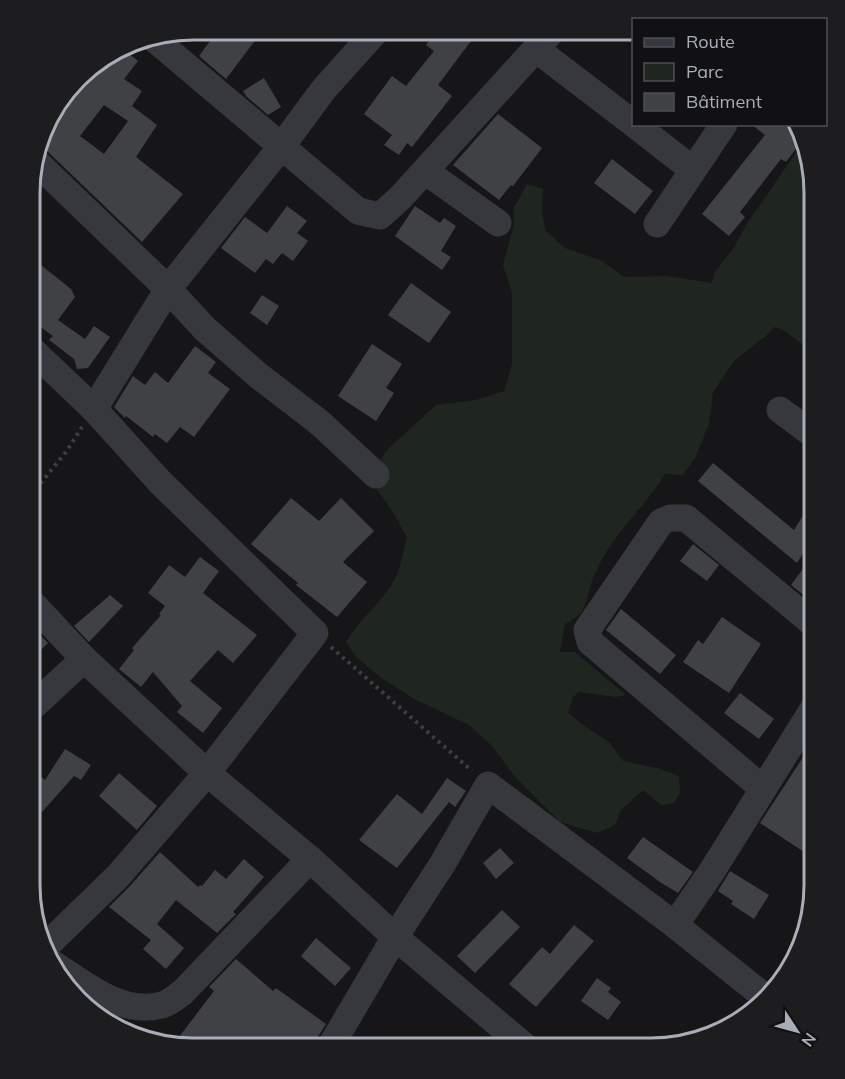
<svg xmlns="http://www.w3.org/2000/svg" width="845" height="1079" font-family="Mulish,sans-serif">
	<rect width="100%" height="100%" fill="#161618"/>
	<path fill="#1e261f" d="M802,144L815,193V353L783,330L774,327L767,335L734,361L713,392L709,424L695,458L683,475L665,474C646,506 617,530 600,563C597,570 593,577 591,584C584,606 587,613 565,624L560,652H575L626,695L616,697L579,692L573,697L568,712L579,722L610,743L623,761L657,768L679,776L680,792L674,803L661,805L643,790L621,810L615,825L597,833L560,822L516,778L491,745L469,725L416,700L381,678L355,656L346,642C359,619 382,603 395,579C401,567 403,551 407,538L396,517L368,476L389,448L436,405L476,400L504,391L512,364V293L503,265L514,224V207L527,184L543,189L542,211L545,230L565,248L600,260L624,277L666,276L712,283L715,272L735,246L746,225Z"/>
	<g fill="#404145" fill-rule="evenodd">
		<path d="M218,30H263L226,79L199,56Z"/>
		<path d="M436,31H458L471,41L438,85L452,96L412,147L407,143L399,155L384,145L392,135L364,114L392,76L406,86L434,51L426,45Z"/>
		<path d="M123,49L138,61L124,79L142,91L132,106L157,125L136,157L183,194L142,242L46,150L40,146L52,112L56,107L59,110L93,66ZM104,105L128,121L104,154L80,136Z"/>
		<path d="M264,78L281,107L268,115L247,97L243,91Z"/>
		<path d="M498,114L542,148L513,186L511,185L499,200L453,165Z"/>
		<path d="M751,124H797L801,142L786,162L781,159L740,212L745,217L729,236L702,214L765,135Z"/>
		<path d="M612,159L653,191L635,214L594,183Z"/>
		<path d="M287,206L307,221L297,233L308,241L293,261L282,253L273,264L266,259L255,273L221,248L245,217L267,233Z"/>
		<path d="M415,206L440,223L444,218L456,226L441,251L451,257L442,270L395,236Z"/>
		<path d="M31,257L71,289L75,297L58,320L85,339L94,326L110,337L88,368L77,369L74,359L49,340L53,336L31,320Z"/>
		<path d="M411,283L451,312L429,343L388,315Z"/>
		<path d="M262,295L279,306L267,325L250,313Z"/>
		<path d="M372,344L402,364L386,388L394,393L376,421L338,396Z"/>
		<path d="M195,346L216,362L208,373L230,389L194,437L180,427L167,443L155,434L153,437L126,416L125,418L114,407L133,376L145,385L155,372L168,383Z"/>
		<path d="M713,463L794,530L815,496V535L797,563L698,481Z"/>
		<path d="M291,498L319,521L341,498L374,531L343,562L367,582L337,617L296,585L298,583L251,544Z"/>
		<path d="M693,544L719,565L707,581L680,561Z"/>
		<path d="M200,557L219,571L203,593L257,635L233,663L218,650L190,681L222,708L203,733L177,712L182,706L153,672L141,687L119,669L134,650L132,648L161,615L159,614L165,606L148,593L169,565L185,577Z"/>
		<path d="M805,566L815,574V604L791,585Z"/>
		<path d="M110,595L123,606L89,642L74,626Z"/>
		<path d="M621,609L676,655L660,674L606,630Z"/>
		<path d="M722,617L761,644L729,693L683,662L698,640L703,644Z"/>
		<path d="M34,629L48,643L42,649L31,640V634Z"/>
		<path d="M740,693L774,719L759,739L724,713Z"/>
		<path d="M815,739V836L804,852L760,823Z"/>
		<path d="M65,749L91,765L81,780L74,776L42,812L30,802V767L45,780Z"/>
		<path d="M119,773L157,806L137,830L99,796Z"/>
		<path d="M447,778L466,791L455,807L449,802L397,868L359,840L397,794L422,814Z"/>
		<path d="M643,837L693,872L678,893L660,882L627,858Z"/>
		<path d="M500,848L514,863L496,879L483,863Z"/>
		<path d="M160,852L198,887L200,885L202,886L215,870L226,879L244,859L264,877L233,912L236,914L217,933L176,900L157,924L184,948L166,969L143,949L151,940L109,907L130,886Z"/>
		<path d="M730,871L769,895L754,919L731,904L733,901L718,891Z"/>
		<path d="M502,910L520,927L475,973L457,956Z"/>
		<path d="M574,925L594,941L536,1007L509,984L542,947L550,954Z"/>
		<path d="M316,938L351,968L335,986L301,956Z"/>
		<path d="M236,959L273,991L276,988L326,1024L310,1049H196L179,1037L214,991L209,987Z"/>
		<path d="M597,978L611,988L608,992L621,1002L608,1020L581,1001Z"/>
	</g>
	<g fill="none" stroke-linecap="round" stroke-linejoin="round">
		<g stroke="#3d3f44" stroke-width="4" stroke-dasharray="3 4.5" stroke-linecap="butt">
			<path d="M31,495L66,452L82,427"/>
			<path d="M331,647L472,771"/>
		</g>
		<g stroke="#37383d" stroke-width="27">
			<path d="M152,37L358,211L380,216L401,197L552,31"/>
			<path d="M536,49L634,124"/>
			<path d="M634,124L693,170"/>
			<path d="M35,161L168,289L205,329L259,376L320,423L376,475"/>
			<path d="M425,171L498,223"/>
			<path d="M657,224L724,124"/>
			<path d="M31,349L94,409L160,482L315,633L207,773L118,876L46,946"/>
			<path d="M94,409L168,289L281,147L324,89L376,31"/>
			<path d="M780,410L815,436"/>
			<path d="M31,602L84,659L207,773L310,859L395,937L528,1049"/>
			<path d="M30,709L84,659"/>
			<path d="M762,788L590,642L587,630L661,522L670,518H686L815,625"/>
			<path d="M675,925L712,871L815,706"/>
			<path d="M50,962C84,983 120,1016 162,1005C169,1003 176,997 183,992L310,859"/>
			<path d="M329,1049L395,937L443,863L488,785L675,925L765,997"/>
		</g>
	</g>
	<path d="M0 0H845V1079H0ZM193 40H651A153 153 0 0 1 804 193V885A153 153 0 0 1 651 1038H193A153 153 0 0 1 40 885V193A153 153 0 0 1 193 40Z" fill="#1d1d20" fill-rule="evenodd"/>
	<path fill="none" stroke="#a8adb8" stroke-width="3" d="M193 40H651A153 153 0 0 1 804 193V885A153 153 0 0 1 651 1038H193A153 153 0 0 1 40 885V193A153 153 0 0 1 193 40Z"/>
	<rect x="632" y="18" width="195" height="108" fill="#111113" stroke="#4d4f55" stroke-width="1.5"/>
	<rect x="644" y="38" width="30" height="9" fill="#37383d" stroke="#4d4f55" stroke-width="1.5"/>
	<text x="686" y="48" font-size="18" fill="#a8adb8">Route</text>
	<rect x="644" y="63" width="30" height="18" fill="#1e261f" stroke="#4d4f55" stroke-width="1.5"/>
	<text x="686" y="78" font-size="18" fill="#a8adb8">Parc</text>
	<rect x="644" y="93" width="30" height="18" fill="#404145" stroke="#4d4f55" stroke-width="1.5"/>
	<text x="686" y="108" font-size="18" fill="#a8adb8">Bâtiment</text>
	<g transform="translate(797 1031) rotate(126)" stroke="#111113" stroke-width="4.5" paint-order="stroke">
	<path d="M0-4.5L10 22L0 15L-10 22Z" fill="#a8adb8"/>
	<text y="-9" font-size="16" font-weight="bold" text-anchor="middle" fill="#a8adb8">N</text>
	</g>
</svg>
